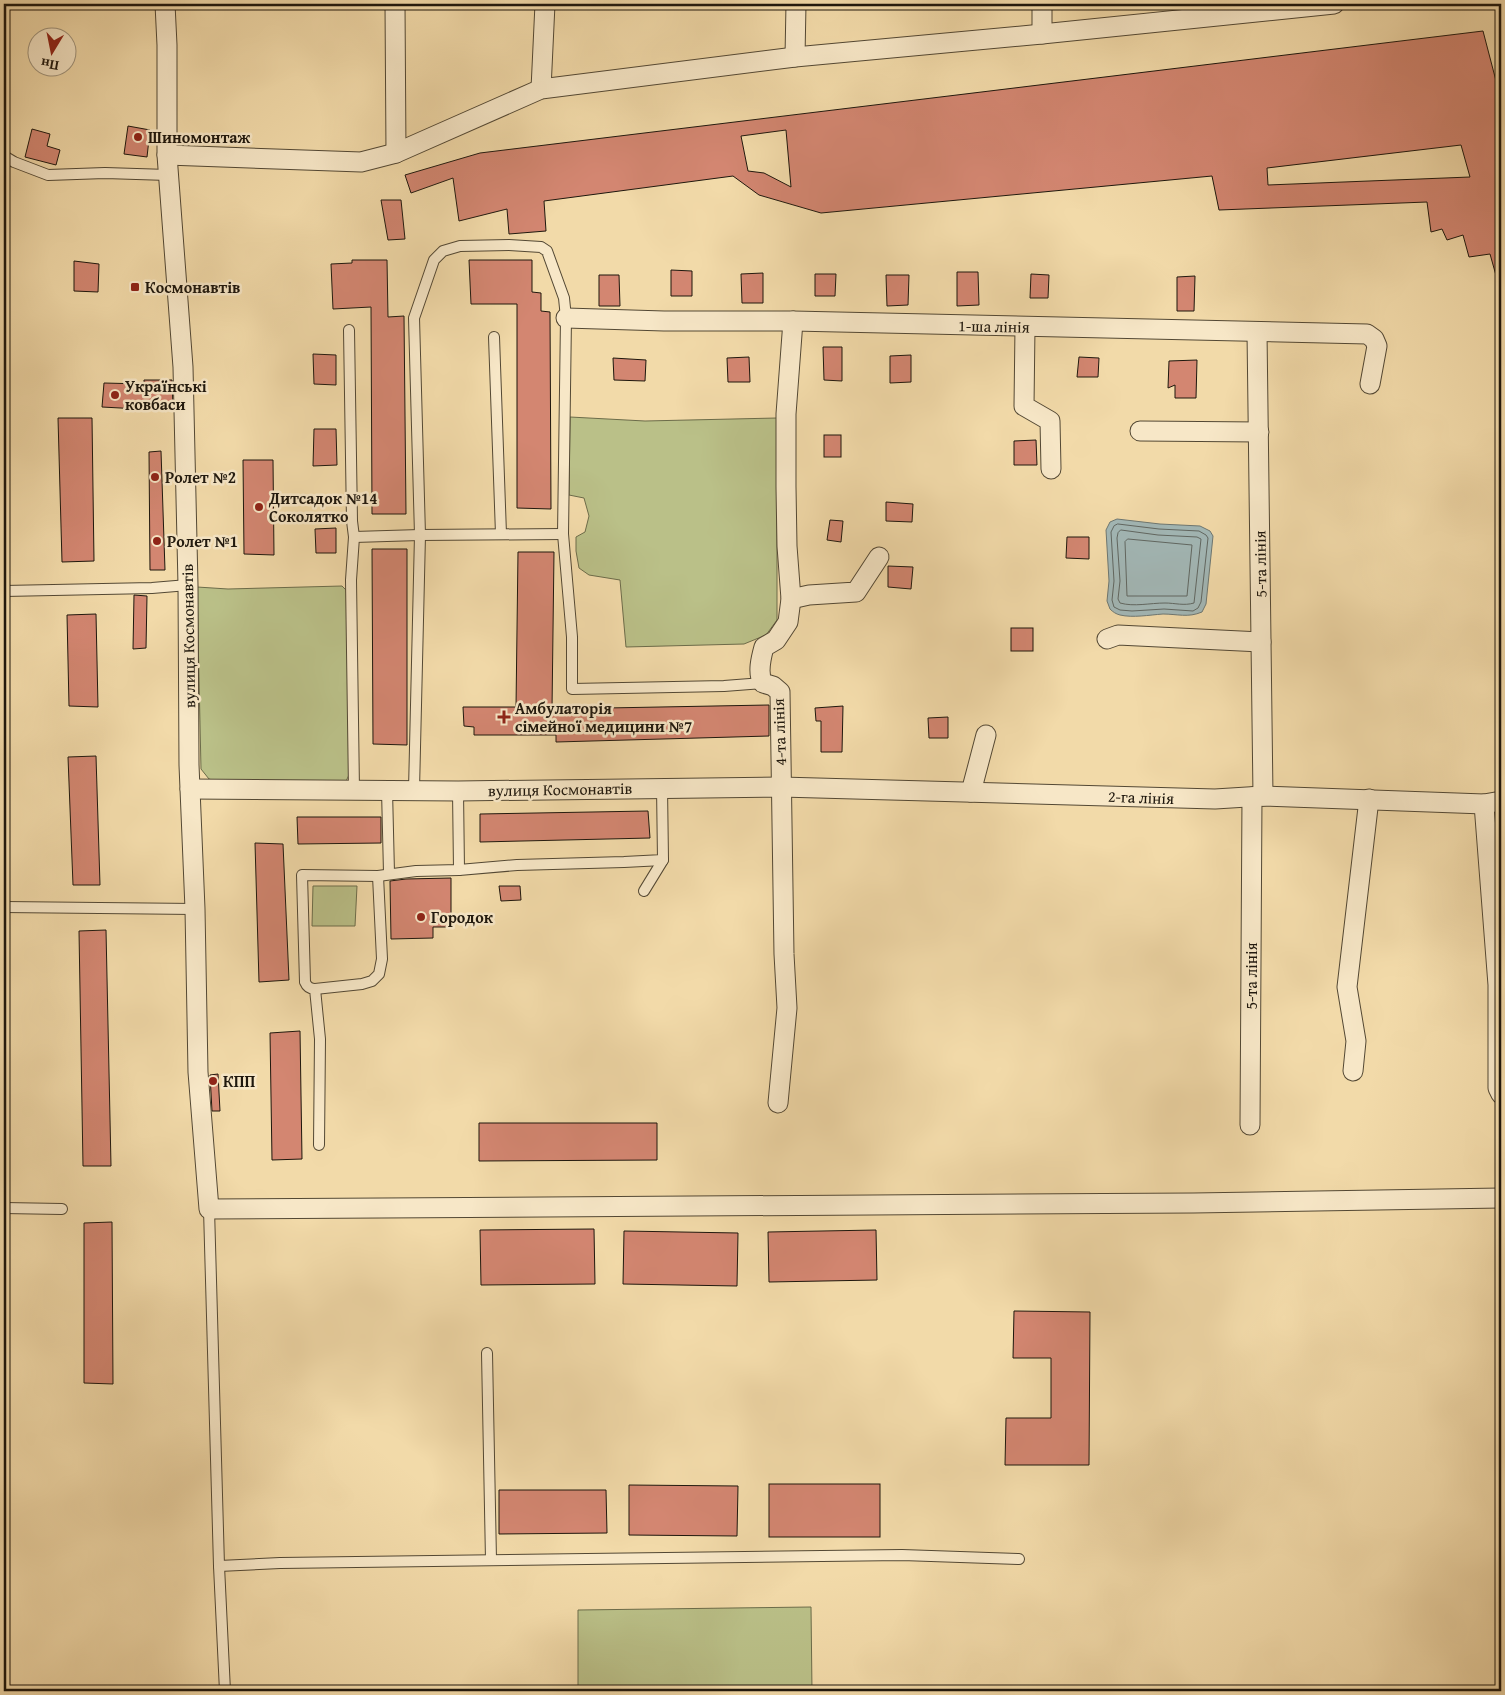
<svg xmlns="http://www.w3.org/2000/svg" width="1505" height="1695" font-family="'Gentium Book Plus',serif">
	<rect width="100%" height="100%" fill="#f2daa9"/>
	<filter id="stains"><feTurbulence type="fractalNoise" baseFrequency=".004" numOctaves="4"/><feColorMatrix values="0 0 0 0 .2 0 0 0 0 .09 0 0 0 0 .02 0 0 0 .5 -.17"/></filter>
	<radialGradient id="worn" r=".72"><stop offset=".6" stop-color="#630" stop-opacity="0"/><stop offset="1" stop-color="#630" stop-opacity=".3"/></radialGradient>
	<g fill="#bac088" stroke="#6c6c4a">
		<path d="M570,417L645,421L777,418V620L766,635L744,644L626,647L620,580L589,575L579,568L576,551V537L585,532L589,516L584,498L569,495Z"/>
		<path d="M342,586L347,591L350,773L346,781L341,784L219,782L209,779L201,769L197,587L228,589Z"/>
		<path d="M313,886H357L355,926H312Z"/>
		<path d="M811,1607L812,1691H578V1610Z"/>
	</g>
	<path fill="#a2b7b6" stroke="#6d7772" d="M1117,519L1160,524L1200,526L1210,531L1213,536L1206,604L1202,612C1188,618 1177,614 1163,614C1149,615 1133,618 1120,615C1116,614 1113,612 1110,609L1107,601L1109,581L1106,530L1110,522Z"/>
	<g fill="none" stroke-linecap="round" stroke-linejoin="round">
		<g stroke="#606762" stroke-width="1">
			<path d="M1118,524L1159,529L1199,531L1206,535L1208,538L1201,602L1198,608L1193,611L1164,609L1132,611L1120,610L1114,607L1112,600L1114,581L1111,532L1114,526Z"/>
			<path d="M1121,530L1158,535L1197,537L1201,539L1194,603C1184,606 1175,603 1165,603C1150,603 1134,607 1120,603L1118,599L1120,581L1117,538L1118,533Z"/>
			<path d="M1128,539L1192,545L1187,596H1127L1125,542Z"/>
		</g>
	</g>
	<g fill="#d38671" stroke="#1e170d" fill-rule="evenodd">
		<path d="M1483,31L1501,100V278L1497,279L1490,254L1469,257L1463,235L1447,240L1442,229L1431,232L1427,202L1219,210L1212,176L821,213L759,195L733,176L544,201L546,231L509,234L507,209L459,221L453,178L411,193L405,175L480,153ZM786,130L791,187L764,173L748,171L741,136ZM1461,145L1470,177L1268,185L1267,168Z"/>
		<path d="M128,126L150,130L147,157L124,154Z"/>
		<path d="M32,129L50,134L47,146L60,150L56,165L25,157Z"/>
		<path d="M381,200H401L405,239L388,240Z"/>
		<path d="M352,260H387L388,317L404,316L406,514H372L371,307L333,309L331,264L352,263Z"/>
		<path d="M469,260H532V292L541,293V311L550,312L551,509L517,508V304H471Z"/>
		<path d="M74,261L99,264L98,292L74,291Z"/>
		<path d="M671,270L692,271V296H671Z"/>
		<path d="M957,272H978L979,305L957,306Z"/>
		<path d="M763,273V303H742L741,274Z"/>
		<path d="M815,274H836L835,296H815Z"/>
		<path d="M1031,274L1049,275L1048,298H1030Z"/>
		<path d="M599,275H619L620,306H599Z"/>
		<path d="M886,275H909L908,305L887,306Z"/>
		<path d="M1195,276L1194,311H1177V277Z"/>
		<path d="M823,347H842V381L824,380Z"/>
		<path d="M313,354L336,355V385L314,384Z"/>
		<path d="M911,355V382L890,383V356Z"/>
		<path d="M749,357L750,382H728L727,358Z"/>
		<path d="M1079,357L1099,358L1098,377H1077Z"/>
		<path d="M613,358L646,360L645,381L614,380Z"/>
		<path d="M1197,360L1196,398H1175V385L1168,388L1169,361Z"/>
		<path d="M144,380H172L173,407L139,409L102,407L104,383L144,384Z"/>
		<path d="M58,418H92L94,561L62,562Z"/>
		<path d="M314,429H336L337,465L313,466Z"/>
		<rect x="824" y="435" width="17" height="22"/>
		<path d="M1036,440L1037,465H1014V441Z"/>
		<path d="M161,451L165,570H150L149,452Z"/>
		<path d="M243,460H273L274,555L244,554Z"/>
		<path d="M886,502L913,504L912,522L886,521Z"/>
		<path d="M830,520L843,521L841,542L827,540Z"/>
		<path d="M336,528V553H316L315,529Z"/>
		<path d="M1067,537H1089V559L1066,558Z"/>
		<path d="M372,549H407V745L373,744Z"/>
		<path d="M518,552H554L552,709L769,705V736L556,742V735H474V727L464,726L463,707H516Z"/>
		<path d="M888,566L913,567L911,589L888,587Z"/>
		<path d="M134,595L147,596L146,648L133,649Z"/>
		<path d="M96,614L98,707L69,706L67,615Z"/>
		<rect x="1011" y="628" width="22" height="23"/>
		<path d="M843,706L842,752H821V721H816L815,708Z"/>
		<path d="M948,717V738H929L928,718Z"/>
		<path d="M96,756L100,885H73L68,757Z"/>
		<path d="M648,811L650,838L480,842V814Z"/>
		<path d="M297,817H381V843L298,844Z"/>
		<path d="M255,843L283,844L289,980L259,982Z"/>
		<path d="M451,878V927H433V938L391,939L390,881L406,879Z"/>
		<path d="M499,886H520L521,900L501,901Z"/>
		<path d="M106,930L111,1166H83L79,931Z"/>
		<path d="M300,1031L302,1159L272,1160L270,1033Z"/>
		<path d="M218,1074L220,1111H212L210,1075Z"/>
		<path d="M479,1123H657V1160L479,1161Z"/>
		<path d="M112,1222L113,1384L84,1383V1223Z"/>
		<path d="M594,1229L595,1284L481,1285L480,1230Z"/>
		<path d="M876,1230L877,1280L769,1282L768,1232Z"/>
		<path d="M624,1231L738,1233L737,1286L623,1284Z"/>
		<path d="M1014,1311L1090,1312L1089,1465H1005L1006,1418H1051V1358H1013Z"/>
		<rect x="769" y="1484" width="111" height="53"/>
		<path d="M629,1485L738,1486L737,1536L629,1535Z"/>
		<path d="M499,1490H606L607,1533L499,1534Z"/>
	</g>
	<g fill="none" stroke-linecap="round" stroke-linejoin="round">
		<defs>
			<g id="lane">
				<path d="M4,156L14,162L48,175L105,173L168,175"/>
				<path d="M349,330L352,521L354,537L351,580L354,790"/>
				<path d="M494,337L501,534"/>
				<path d="M354,537L420,535L563,534"/>
				<path d="M4,591L152,588L188,585"/>
				<path d="M387,790L389,873"/>
				<path d="M414,790L420,535L414,318L434,260L443,251L460,246L509,245L541,247L547,251L564,298L566,318L563,534L572,637V689L724,686L763,683"/>
				<path d="M458,791L459,870"/>
				<path d="M644,891L663,860"/>
				<path d="M4,907L195,909"/>
				<path d="M315,989L362,984L372,981L379,974L382,959L378,876"/>
				<path d="M319,1145L320,1039L315,989C310,989 307,987 305,982L302,875L378,876L416,871L459,870L517,865L624,862L663,860L662,787"/>
				<path d="M4,1208L62,1209"/>
				<path d="M209,1209L219,1566L225,1691"/>
				<path d="M487,1353L491,1560"/>
				<path d="M219,1566L280,1563L902,1555L1019,1559"/>
			</g>
			<g id="street">
				<path d="M165,4L167,45V155L183,367L188,585L189,765L195,909L198,1072L209,1209L1193,1203L1501,1198"/>
				<path d="M395,4L396,153"/>
				<path d="M1042,34V4"/>
				<path d="M795,57L796,4"/>
				<path d="M541,89L545,4"/>
				<path d="M167,155L361,162L396,153L541,89L795,57L1042,34L1334,4"/>
				<path d="M566,318L664,321H793L1367,334L1374,339L1377,346L1370,384"/>
				<path d="M1025,327L1024,406L1050,421L1051,469"/>
				<path d="M1257,332L1263,796"/>
				<path d="M1140,431L1259,432"/>
				<path d="M791,599L809,595L856,592L879,557"/>
				<path d="M1107,639L1118,635L1261,642"/>
				<path d="M190,789L458,791L781,787L1215,799L1263,796L1484,804L1501,801"/>
				<path d="M971,792L986,735"/>
				<path d="M1484,804L1498,985V1088L1501,1094"/>
				<path d="M1353,1071L1356,1041L1347,987L1369,799"/>
				<path d="M778,1103L787,1008L784,954L780,692L773,686L763,683C757,673 761,658 764,647L776,640L788,622L791,599L787,546L786,487V414L793,321"/>
				<path d="M1250,1125L1252,797"/>
			</g>
		</defs>
		<use href="#lane" stroke="#534834" stroke-width="12"/>
		<use href="#street" stroke="#534834" stroke-width="21"/>
		<use href="#lane" stroke="#f7e7c7" stroke-width="10"/>
		<use href="#street" stroke="#f7e7c7" stroke-width="19"/>
	</g>
	<g fill="#8f2418" stroke="#f7e7c7" stroke-width="2">
		<circle cx="138" cy="137" r="5"/>
		<rect x="130" y="282" width="10" height="10" rx="2.5"/>
		<circle cx="115" cy="395" r="5"/>
		<circle cx="155" cy="477" r="5"/>
		<circle cx="259" cy="507" r="5"/>
		<circle cx="157" cy="541" r="5"/>
		<path d="M501.5 709.5h5v5h5v5h-5v5h-5v-5h-5v-5h5z"/>
		<circle cx="421" cy="917" r="5"/>
		<circle cx="213" cy="1081" r="5"/>
	</g>
	<g text-anchor="middle" dominant-baseline="central" stroke-width="5" stroke-linejoin="round" paint-order="stroke">
		<g font-size="16" font-weight="bold" fill="#1e170d" stroke="#f7e7c7" text-anchor="start">
			<text x="148" y="137">Шиномонтаж</text>
			<text x="145" y="287">Космонавтів</text>
			<text x="125" y="386">Українські<tspan x="125" dy="18">ковбаси</tspan></text>
			<text x="165" y="477">Ролет №2</text>
			<text x="269" y="498">Дитсадок №14<tspan x="269" dy="18">Соколятко</tspan></text>
			<text x="167" y="541">Ролет №1</text>
			<text x="515" y="708">Амбулаторія<tspan x="515" dy="18">сімейної медицини №7</tspan></text>
			<text x="431" y="917">Городок</text>
			<text x="223" y="1081">КПП</text>
		</g>
		<g font-size="16" fill="#1e170d" stroke="#f7e7c7">
			<text transform="translate(994 326) rotate(1)">1-ша лінія</text>
			<text transform="translate(1260 564) rotate(-91)">5-та лінія</text>
			<text transform="translate(188 636) rotate(-91)">вулиця Космонавтів</text>
			<text transform="translate(779 732) rotate(-92)">4-та лінія</text>
			<text transform="translate(560 789) rotate(-1)">вулиця Космонавтів</text>
			<text transform="translate(1141 797) rotate(2)">2-га лінія</text>
			<text transform="translate(1251 976) rotate(-90)">5-та лінія</text>
		</g>
	</g>
	<rect width="1505" height="1695" fill="none" stroke="#f2daa9" stroke-width="20"/>
	<rect x="5" y="5" width="1495" height="1685" fill="none" stroke="#1e170d" stroke-width="2.5"/>
	<rect x="10" y="10" width="1485" height="1675" fill="none" stroke="#1e170d"/>
	<g transform="translate(52 52) rotate(190)"><circle r="24" fill="#f7e7c7" stroke="#a0947d"/>
	<path d="M0-4L9 19L0 12L-9 19Z" fill="#8f2418"/>
	<text y="-8" font-size="14" font-weight="bold" text-anchor="middle" fill="#1e170d">Пн</text>
	</g>
	<rect width="100%" height="100%" filter="url(#stains)"/>
	<rect width="100%" height="100%" fill="url(#worn)"/>
</svg>
